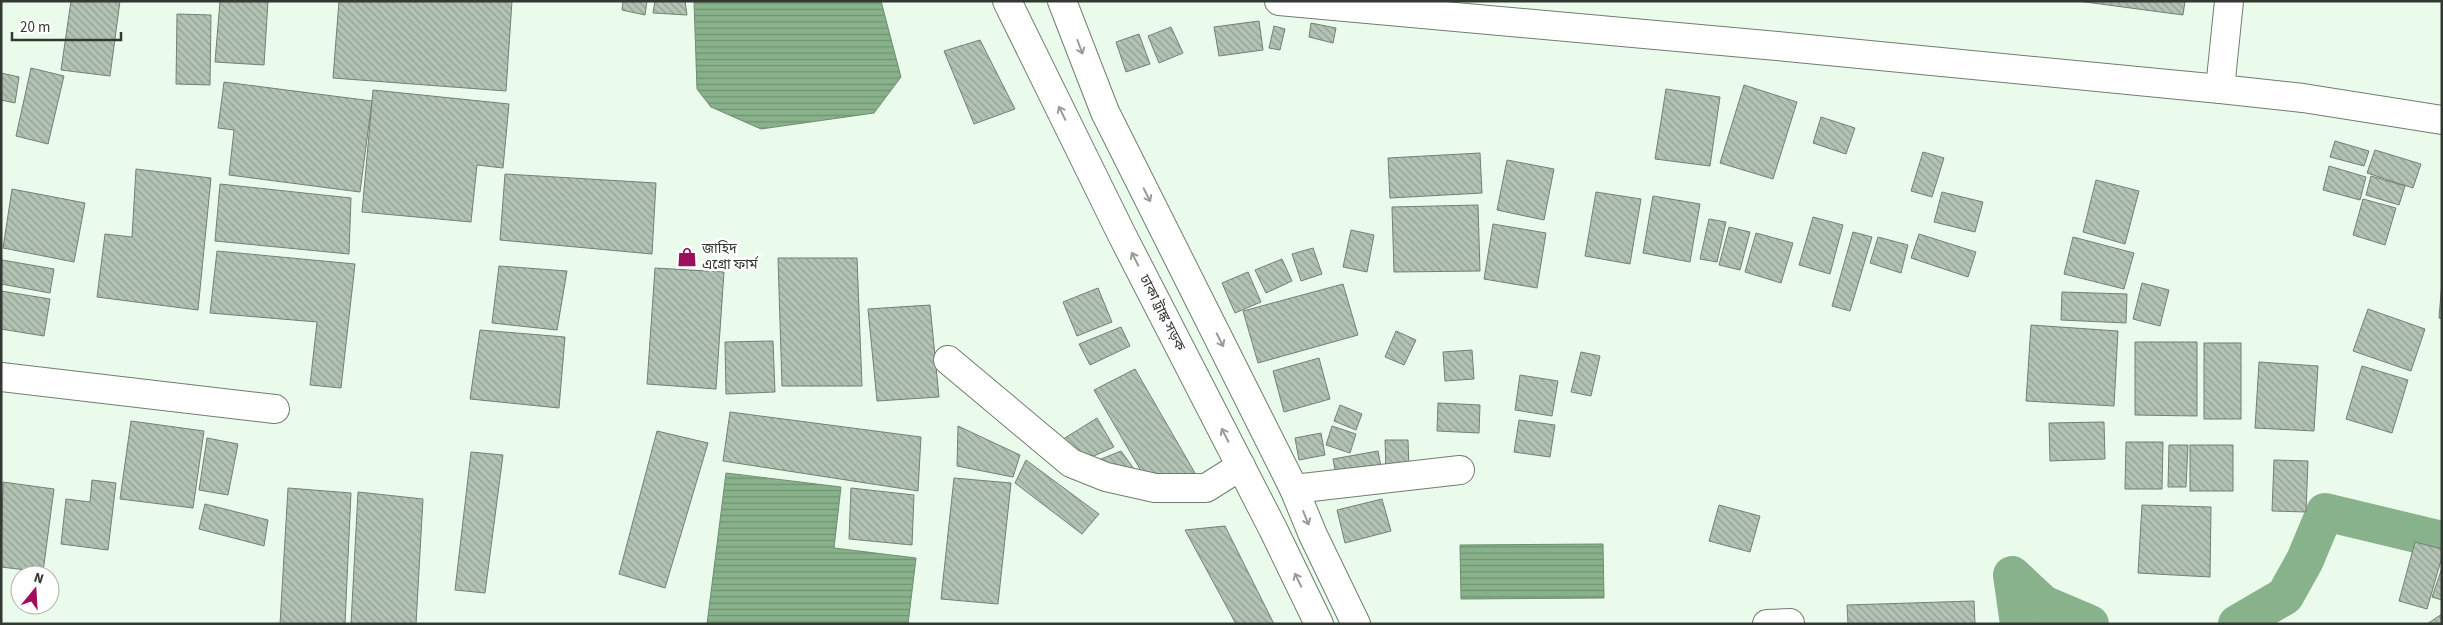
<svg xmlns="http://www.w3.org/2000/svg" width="2443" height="625" font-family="'Source Sans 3','Noto Sans Bengali',sans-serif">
	<defs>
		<pattern id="water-rules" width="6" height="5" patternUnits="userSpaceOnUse" patternTransform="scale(1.25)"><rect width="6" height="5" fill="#88b28b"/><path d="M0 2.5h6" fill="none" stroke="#709272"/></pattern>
		<pattern id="building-back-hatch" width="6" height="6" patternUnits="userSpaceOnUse" patternTransform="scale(1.25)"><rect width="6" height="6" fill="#b2c2b3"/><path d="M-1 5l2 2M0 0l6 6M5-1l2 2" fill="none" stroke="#919f92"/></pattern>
	</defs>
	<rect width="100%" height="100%" fill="#ebfbeb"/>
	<g fill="url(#water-rules)" stroke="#6e8d70">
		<path d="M694,1H881L901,77L874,113L761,129L711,107L697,89Z"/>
		<path d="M726,473L841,487L834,548L916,558L908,624H707Z"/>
		<path d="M1603,544L1604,598L1461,599L1460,545Z"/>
	</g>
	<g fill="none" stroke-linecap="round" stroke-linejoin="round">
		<g stroke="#88b28b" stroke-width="38">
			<path d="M2019,624L2012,575L2043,604L2090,624"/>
			<path d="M2237,624L2285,596L2305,560L2325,512L2442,540"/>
		</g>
	</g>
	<g fill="url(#building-back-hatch)" stroke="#738173">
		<path d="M71,1H120L110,76L61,70Z"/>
		<path d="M220,1H268L264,65L215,62Z"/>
		<path d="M339,1H512L506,91L333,78Z"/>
		<path d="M623,1H647L645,15L622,10Z"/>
		<path d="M655,1H685L687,15L653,13Z"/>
		<path d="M2078,1H2185L2183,15Z"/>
		<path d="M177,14L211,15L210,85L176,84Z"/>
		<path d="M1259,21L1263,50L1219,56L1214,27Z"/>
		<path d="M1311,23L1336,28L1333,43L1309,37Z"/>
		<path d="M1274,26L1285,29L1280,50L1269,48Z"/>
		<path d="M1171,27L1183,53L1159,63L1148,36Z"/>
		<path d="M1139,34L1150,64L1126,72L1116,42Z"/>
		<path d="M980,40L1015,109L974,124L944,51Z"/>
		<path d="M31,68L64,76L48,144L16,136Z"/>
		<path d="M1,73L19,77L15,103L1,100Z"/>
		<path d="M224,82L372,101L360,192L229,175L234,130L218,128Z"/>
		<path d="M1744,85L1797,102L1773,179L1720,163Z"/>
		<path d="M1666,89L1720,97L1710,166L1655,159Z"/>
		<path d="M373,90L509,104L503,168L477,165L471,222L362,212Z"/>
		<path d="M1821,117L1855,128L1846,154L1813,143Z"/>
		<path d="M2335,141L2369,151L2364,166L2330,157Z"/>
		<path d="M2375,150L2421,164L2413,188L2367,173Z"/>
		<path d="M1923,152L1944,158L1932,197L1911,191Z"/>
		<path d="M1480,153L1482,193L1390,198L1388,158Z"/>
		<path d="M1507,160L1554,169L1544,220L1497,210Z"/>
		<path d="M2329,166L2366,177L2360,200L2323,190Z"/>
		<path d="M136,169L211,178L198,310L97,297L105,234L132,237Z"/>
		<path d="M505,174L656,183L652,254L500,240Z"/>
		<path d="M2371,176L2405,186L2399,205L2366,195Z"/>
		<path d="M2096,180L2139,191L2125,244L2083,232Z"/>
		<path d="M220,184L351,198L349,254L215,241Z"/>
		<path d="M12,189L85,203L74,262L3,248Z"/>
		<path d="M1596,192L1641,199L1630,264L1585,256Z"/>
		<path d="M1942,192L1983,202L1975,232L1934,222Z"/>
		<path d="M1653,196L1700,204L1690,262L1643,253Z"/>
		<path d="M2363,199L2396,208L2385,245L2353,235Z"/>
		<path d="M1478,205L1480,271L1394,272L1392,207Z"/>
		<path d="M1813,217L1843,225L1830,274L1799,265Z"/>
		<path d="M1709,219L1726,222L1717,262L1700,259Z"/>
		<path d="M1493,224L1546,233L1537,288L1484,279Z"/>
		<path d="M1729,227L1750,232L1740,270L1719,265Z"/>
		<path d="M1351,230L1374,235L1367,272L1343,267Z"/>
		<path d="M1853,232L1872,237L1850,311L1832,306Z"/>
		<path d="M1756,233L1793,243L1781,283L1745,272Z"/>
		<path d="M1919,234L1976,252L1968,277L1911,258Z"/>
		<path d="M1878,237L1908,245L1901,273L1870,263Z"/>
		<path d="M2073,237L2134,253L2124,289L2064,274Z"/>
		<path d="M1313,248L1322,274L1301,281L1292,254Z"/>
		<path d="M217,251L355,264L341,388L310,385L317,322L210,313Z"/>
		<path d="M778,258H857L862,386H782Z"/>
		<path d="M1282,259L1292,281L1266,293L1255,270Z"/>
		<path d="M2,260L54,269L50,293L1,284Z"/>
		<path d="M499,266L567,271L557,330L492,323Z"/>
		<path d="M655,268L724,272L716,389L647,384Z"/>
		<path d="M1248,272L1261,302L1235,313L1222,283Z"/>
		<path d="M2442,281V319L2439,318Z"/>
		<path d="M2142,283L2169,290L2160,326L2133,319Z"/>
		<path d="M1343,284L1358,335L1258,363L1243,311Z"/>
		<path d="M1098,288L1112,322L1077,336L1063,302Z"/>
		<path d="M1,291L50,299L44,336L1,329Z"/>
		<path d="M2062,292L2127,294L2126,323L2061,320Z"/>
		<path d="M930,305L939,397L877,401L868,309Z"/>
		<path d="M2368,309L2425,329L2411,371L2353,351Z"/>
		<path d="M2031,325L2118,331L2114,406L2026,401Z"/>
		<path d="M1121,327L1130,346L1090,365L1079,344Z"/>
		<path d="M480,330L565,337L559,408L470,399Z"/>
		<path d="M1396,331L1416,340L1404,365L1385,357Z"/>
		<path d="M773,341L775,392L726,394L725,342Z"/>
		<path d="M2135,342H2197V416L2135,415Z"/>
		<rect x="2204" y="343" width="37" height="76"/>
		<path d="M1472,350L1474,379L1445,381L1443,352Z"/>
		<path d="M1581,352L1600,356L1591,396L1571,392Z"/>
		<path d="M1319,358L1330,399L1284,412L1273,371Z"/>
		<path d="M2259,362L2318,366L2314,431L2255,428Z"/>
		<path d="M2362,366L2408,380L2392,433L2346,419Z"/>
		<path d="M1135,369L1199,480L1144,476L1094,390Z"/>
		<path d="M1520,375L1558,381L1552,416L1515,410Z"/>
		<path d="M1438,403L1480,405L1479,433L1437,431Z"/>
		<path d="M1340,405L1362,414L1356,430L1334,421Z"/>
		<path d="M730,412L921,437L918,491L723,461Z"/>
		<path d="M1097,418L1114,447L1078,463L1057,443Z"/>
		<path d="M1519,420L1555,425L1550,457L1514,452Z"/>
		<path d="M131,421L204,431L193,508L120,499Z"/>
		<path d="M2104,422L2105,459L2050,461L2049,423Z"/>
		<path d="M958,426L1020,455L1013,477L957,466Z"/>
		<path d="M1332,426L1356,434L1350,453L1326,445Z"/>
		<path d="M657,431L708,443L665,588L619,574Z"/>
		<path d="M1321,433L1325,455L1299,460L1295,438Z"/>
		<path d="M207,438L238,444L228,495L199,490Z"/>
		<path d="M1385,440H1408L1409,470H1386Z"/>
		<path d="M2126,442H2163L2162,489H2125Z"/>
		<path d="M2169,445H2188L2186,487H2168Z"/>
		<rect x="2190" y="445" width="43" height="46"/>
		<path d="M1121,451L1137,473L1096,461Z"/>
		<path d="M1378,451L1382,472L1337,480L1333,459Z"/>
		<path d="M471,452L503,455L485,593L455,590Z"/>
		<path d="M1026,460L1099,514L1082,534L1015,483Z"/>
		<path d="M2274,460L2308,461L2306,512L2272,511Z"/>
		<path d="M954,478L1011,483L998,604L941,599Z"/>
		<path d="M92,480L116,483L108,550L61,544L66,499L90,502Z"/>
		<path d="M3,482L54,489L43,572L1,567Z"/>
		<path d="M288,488L351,493L345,624H280Z"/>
		<path d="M851,488L914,495L912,545L849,539Z"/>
		<path d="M358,492L423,499L416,624H351Z"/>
		<path d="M1382,499L1391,531L1345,543L1337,510Z"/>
		<path d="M205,504L268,520L264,546L199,529Z"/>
		<path d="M1719,505L1760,516L1750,552L1709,541Z"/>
		<path d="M2142,505L2211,507L2210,577L2138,573Z"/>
		<path d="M1225,526L1274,624H1236L1185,530Z"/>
		<path d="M2415,542L2442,549V557L2427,609L2399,601Z"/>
		<path d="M2442,568V600L2432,597Z"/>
		<path d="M1974,601L1975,624H1848L1847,605Z"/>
		<path d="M2442,614V624H2427Z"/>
	</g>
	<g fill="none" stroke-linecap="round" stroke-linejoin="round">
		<defs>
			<g id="minor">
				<path d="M2220,89L2229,1"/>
				<path d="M948,360L1071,463L1106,477L1155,488H1206L1241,466"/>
				<path d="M1,377L275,409"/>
				<path d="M1294,489L1460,470"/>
				<path d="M1767,624L1790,623"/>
			</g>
			<g id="major">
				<path d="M1007,1L1122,235L1273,529L1319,624"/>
				<path d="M1062,1L1105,112L1294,489L1313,535L1356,624"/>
				<path d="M1279,1L1777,46L2220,89L2303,98L2442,120"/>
			</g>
		</defs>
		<use href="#minor" stroke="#6f7d6f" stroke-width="30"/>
		<use href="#major" stroke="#6f7d6f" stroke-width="30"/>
		<use href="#minor" stroke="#fff" stroke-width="28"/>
		<use href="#major" stroke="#fff" stroke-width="28"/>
	</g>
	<defs><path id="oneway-shaft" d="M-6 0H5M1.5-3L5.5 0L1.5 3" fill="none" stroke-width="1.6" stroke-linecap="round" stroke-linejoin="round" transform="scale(1.25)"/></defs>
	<g stroke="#989c98">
		<use href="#oneway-shaft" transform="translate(1080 47) rotate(69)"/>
		<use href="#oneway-shaft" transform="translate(1062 113) rotate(-116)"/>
		<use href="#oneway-shaft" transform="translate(1147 195) rotate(63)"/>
		<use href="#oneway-shaft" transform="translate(1135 259) rotate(-117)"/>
		<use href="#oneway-shaft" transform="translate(1220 340) rotate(63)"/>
		<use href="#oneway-shaft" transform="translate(1225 435) rotate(-117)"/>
		<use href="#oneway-shaft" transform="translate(1306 518) rotate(68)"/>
		<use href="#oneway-shaft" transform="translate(1298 580) rotate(-116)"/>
	</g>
	<defs>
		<symbol id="shop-bare" viewBox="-9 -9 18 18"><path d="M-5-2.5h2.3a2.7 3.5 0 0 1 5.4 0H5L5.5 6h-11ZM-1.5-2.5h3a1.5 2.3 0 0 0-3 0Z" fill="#9d0e5b" stroke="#fff" stroke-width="2.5" paint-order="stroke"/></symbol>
	</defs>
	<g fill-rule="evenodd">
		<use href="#shop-bare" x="673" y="243" width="28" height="28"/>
	</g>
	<g text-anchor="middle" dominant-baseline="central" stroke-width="5" stroke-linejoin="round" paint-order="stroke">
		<g font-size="14" fill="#323832" stroke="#fff" text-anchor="start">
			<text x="702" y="249">জাহিদ<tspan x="702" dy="16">এগ্রো ফার্ম</tspan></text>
		</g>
		<g font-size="14" fill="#323832" stroke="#fff">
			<text transform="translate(1162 313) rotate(63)">ঢাকা ট্রাঙ্ক সড়ক</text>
		</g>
	</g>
	<rect width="2443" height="625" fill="none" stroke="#323832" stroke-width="5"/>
	<g transform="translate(35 590) rotate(18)"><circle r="24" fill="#ffffff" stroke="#adafad"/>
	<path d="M0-4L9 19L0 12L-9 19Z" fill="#9d0e5b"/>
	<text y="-8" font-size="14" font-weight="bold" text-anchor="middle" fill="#323832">N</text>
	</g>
	<path d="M12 32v8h109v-8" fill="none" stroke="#323832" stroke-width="2.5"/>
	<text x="20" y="32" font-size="15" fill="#323832" stroke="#ffffff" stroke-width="4" paint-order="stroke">20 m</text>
</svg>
